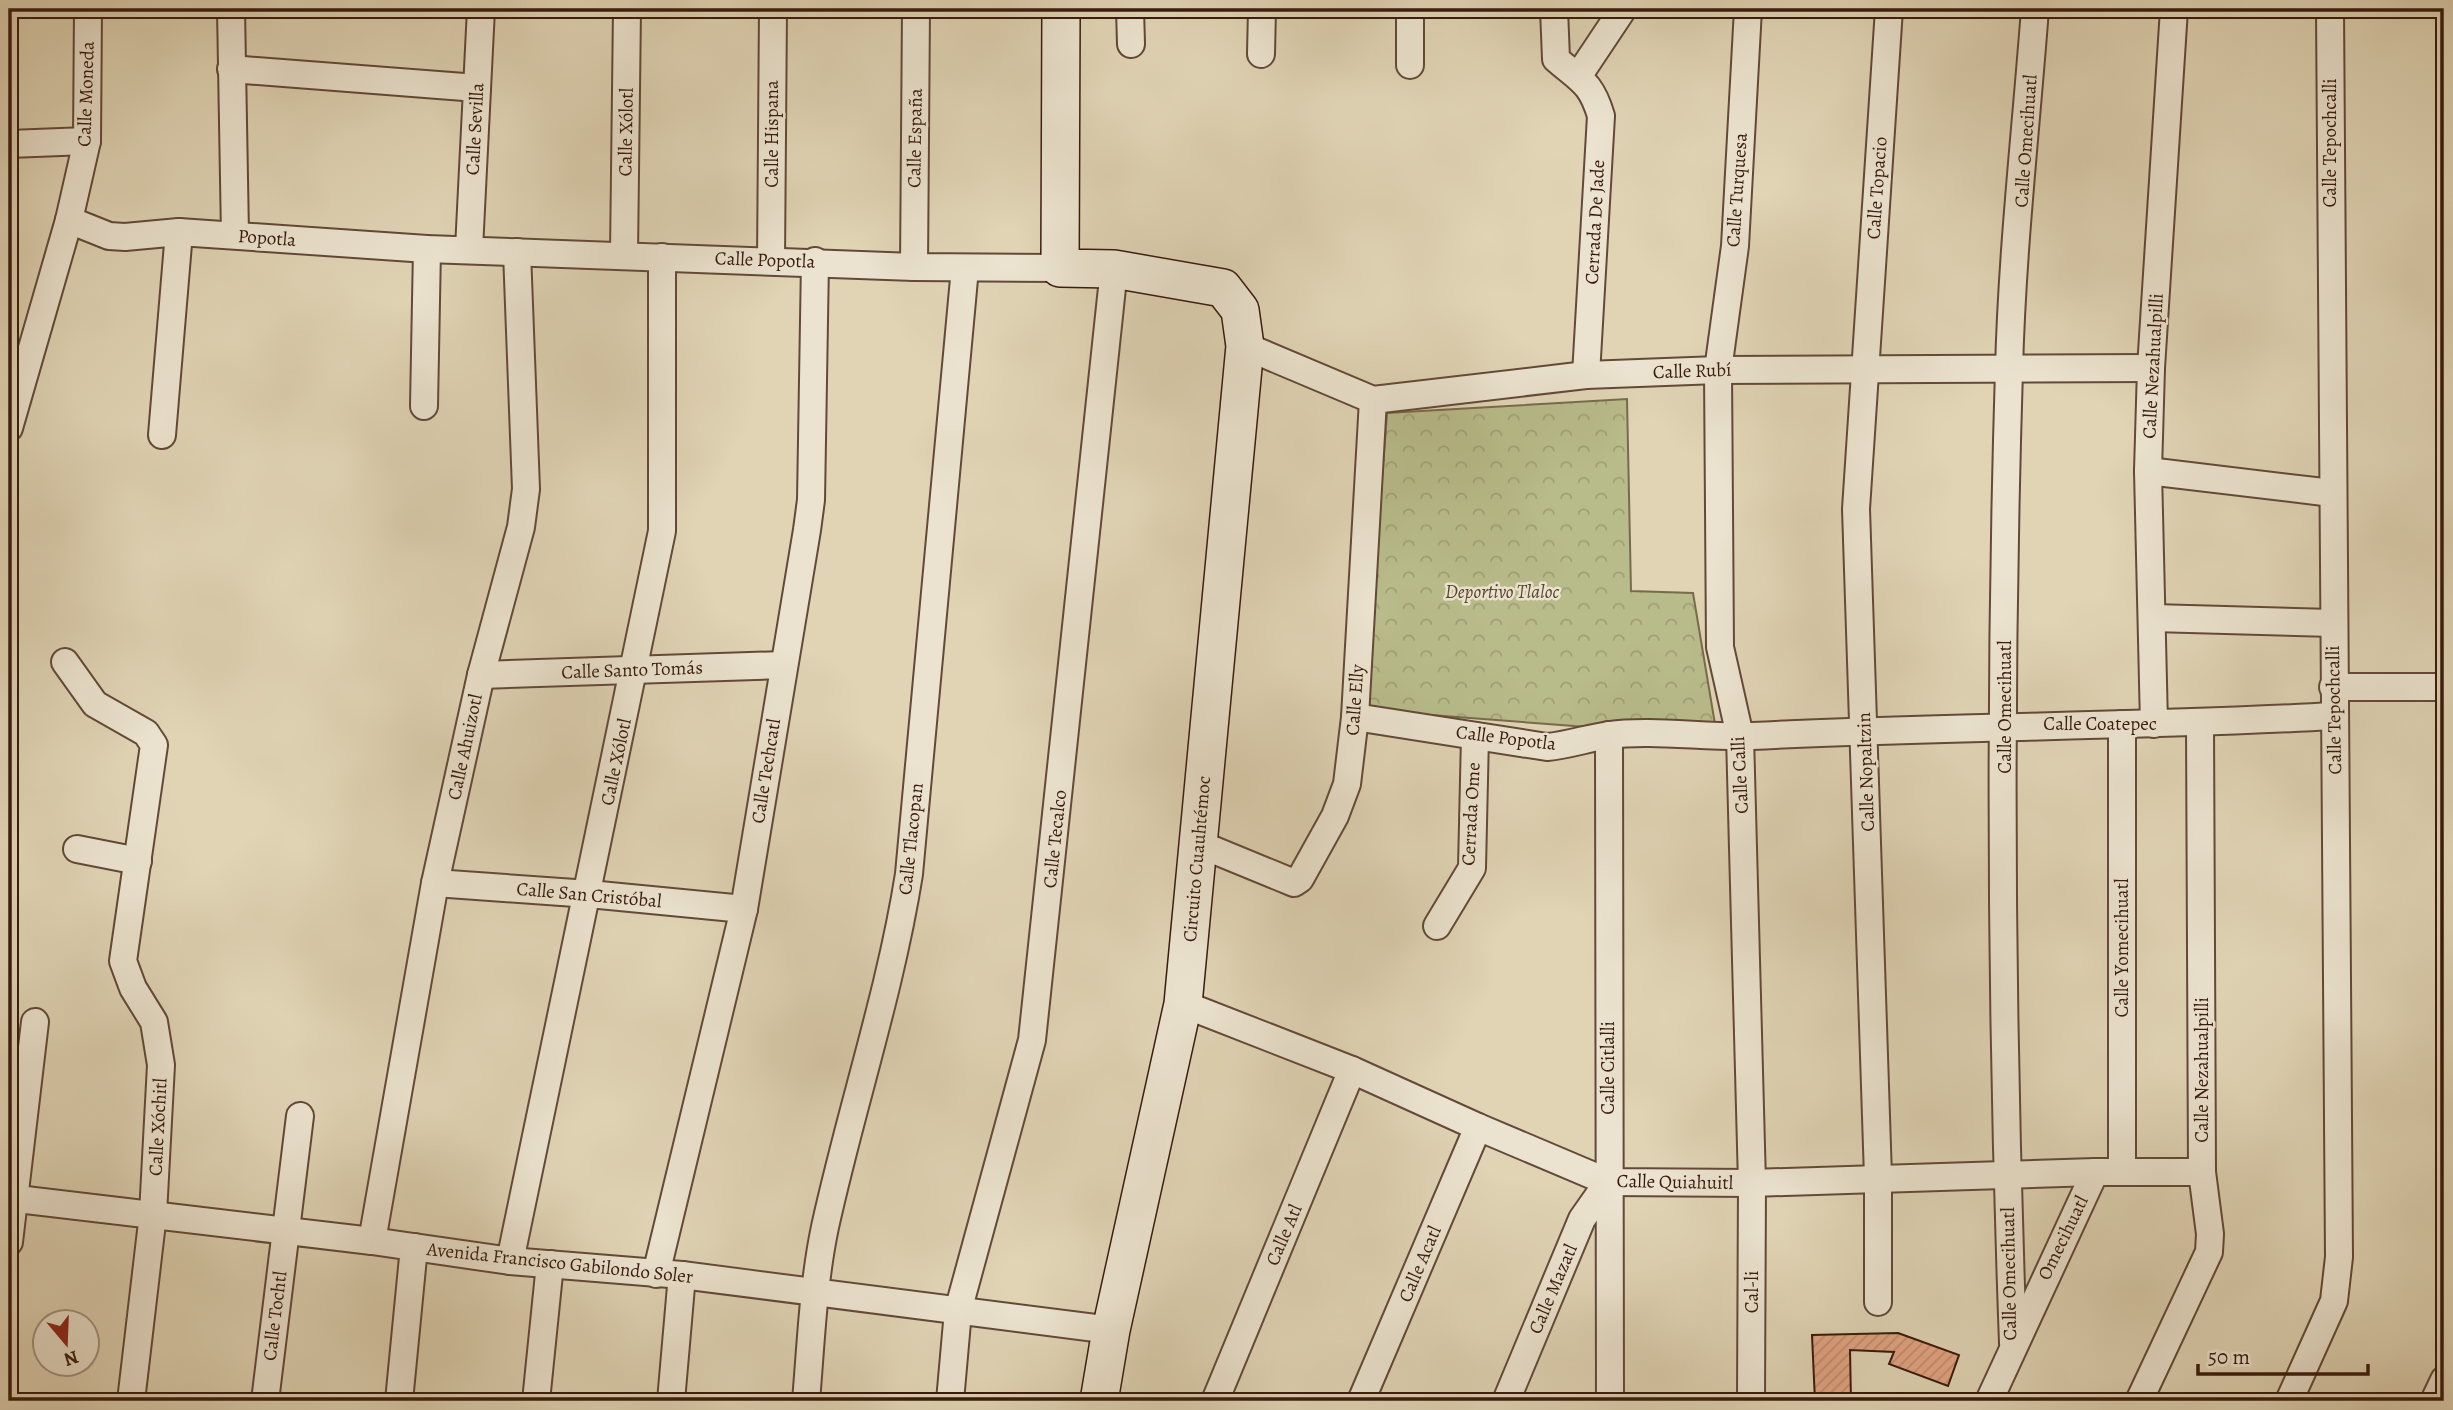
<svg xmlns="http://www.w3.org/2000/svg" width="2453" height="1410" font-family="Alegreya,serif">
	<defs>
		<pattern id="park-crowns" width="20" height="18" patternUnits="userSpaceOnUse" patternTransform="scale(1.75)"><rect width="20" height="18" fill="#b8bb8a"/><path d="M2 6a3 3 0 1 1 6 0M12 15a3 3 0 1 1 6 0" fill="none" stroke="#9fa076"/></pattern>
		<pattern id="building-hatch" width="6" height="6" patternUnits="userSpaceOnUse" patternTransform="scale(1.75)"><rect width="6" height="6" fill="#e2a584"/><path d="M-1 1l2-2M0 6l6-6M5 7l2-2" fill="none" stroke="#c38d71"/></pattern>
	</defs>
	<rect width="100%" height="100%" fill="#e0d4b5"/>
	<filter id="stains"><feTurbulence type="fractalNoise" baseFrequency=".00286" numOctaves="4"/><feColorMatrix values="0 0 0 0 .2 0 0 0 0 .09 0 0 0 0 .02 0 0 0 .5 -.17"/></filter>
	<radialGradient id="worn" r=".72"><stop offset=".6" stop-color="#630" stop-opacity="0"/><stop offset="1" stop-color="#630" stop-opacity=".3"/></radialGradient>
	<path fill="url(#park-crowns)" stroke="#786b4c" stroke-width="2" d="M1627,399L1631,591L1693,593L1716,730L1574,726L1365,710L1387,413Z"/>
	<path fill="url(#building-hatch)" stroke="#391b0e" stroke-width="2" d="M1898,1333L1959,1355L1948,1386L1889,1364L1894,1352L1850,1350L1851,1401H1815L1812,1335Z"/>
	<g fill="none" stroke-linecap="round" stroke-linejoin="round">
		<defs>
			<g id="street">
				<path d="M231,9L235,235"/>
				<path d="M1130,9L1131,44"/>
				<path d="M1410,9V65"/>
				<path d="M1554,9L1556,59C1580,80 1591,82 1601,116L1586,375"/>
				<path d="M1748,9L1735,246L1718,370L1720,647L1740,736L1752,1183L1751,1401"/>
				<path d="M1261,54L1262,9"/>
				<path d="M231,69L477,88"/>
				<path d="M1579,75L1623,9"/>
				<path d="M9,144L87,141"/>
				<path d="M69,220L109,236L125,237L179,232L427,249L914,267L1060,268"/>
				<path d="M469,249L481,9"/>
				<path d="M624,254L627,9"/>
				<path d="M771,260L773,9"/>
				<path d="M914,267L916,9"/>
				<path d="M1245,346L1373,400L1586,375L1718,370L2151,368"/>
				<path d="M424,406L427,249"/>
				<path d="M9,428L69,220L87,141L88,9"/>
				<path d="M162,435L179,232"/>
				<path d="M2148,471L2332,493"/>
				<path d="M2153,618L2333,623"/>
				<path d="M65,662L95,704L146,733L154,745L123,961L133,988L154,1022L161,1065L153,1214L131,1401"/>
				<path d="M481,675L783,665"/>
				<path d="M2333,687H2444"/>
				<path d="M1355,717L1547,747C1569,745 1588,738 1609,735C1652,729 1708,738 1752,736C1946,726 2140,727 2334,716"/>
				<path d="M2122,724V1172"/>
				<path d="M2154,724L2148,471L2151,368L2174,9"/>
				<path d="M1609,735L1610,1401"/>
				<path d="M1199,844L1294,883L1300,879L1335,816L1347,784L1355,717L1373,400"/>
				<path d="M77,849L138,861"/>
				<path d="M435,883L589,894L744,909"/>
				<path d="M1437,926L1472,868L1475,736"/>
				<path d="M1183,1004L1352,1070L1478,1127L1608,1182L1752,1183L2095,1172H2202"/>
				<path d="M9,1198L372,1241L510,1261L682,1275L1111,1330"/>
				<path d="M372,1241L435,883L481,675L521,527L526,489L517,252"/>
				<path d="M9,1242L35,1022"/>
				<path d="M510,1261L662,531V257"/>
				<path d="M656,1274L744,909L807,530L811,500L815,261"/>
				<path d="M1878,1302V1177L1856,509L1889,9"/>
				<path d="M2013,1343C2001,1019 1999,694 2009,370C2012,250 2026,129 2035,9"/>
				<path d="M265,1401L300,1116"/>
				<path d="M399,1401L414,1247"/>
				<path d="M536,1401L550,1264"/>
				<path d="M671,1401L682,1275"/>
				<path d="M806,1401C811,1343 813,1284 825,1227C851,1108 890,994 909,874L965,268"/>
				<path d="M950,1401L958,1311L1032,1040L1114,269"/>
				<path d="M1215,1401L1352,1070"/>
				<path d="M1361,1401L1478,1127"/>
				<path d="M1506,1401L1582,1219L1608,1182"/>
				<path d="M1989,1401L2095,1172"/>
				<path d="M2139,1401L2209,1252L2210,1234L2202,1172L2200,723"/>
				<path d="M2289,1401L2334,1301L2339,1257L2330,9"/>
				<path d="M2434,1401L2444,1380"/>
			</g>
			<path id="secondary" d="M1061,9L1060,268L1114,269L1223,288L1240,310L1245,346L1183,1004L1111,1330L1099,1401"/>
		</defs>
		<use href="#street" stroke="#634938" stroke-width="30"/>
		<use href="#secondary" stroke="#391b0e" stroke-width="40"/>
		<use href="#street" stroke="#ebe3cf" stroke-width="26"/>
		<use href="#secondary" stroke="#ebe3cf" stroke-width="37"/>
	</g>
	<g text-anchor="middle" dominant-baseline="central" stroke-width="5" stroke-linejoin="round" paint-order="stroke">
		<g font-size="19" fill="#391b0e" stroke="#ebe3cf">
			<text transform="translate(86 94) rotate(-88)">Calle Moneda</text>
			<text transform="translate(475 129) rotate(-87)">Calle Sevilla</text>
			<text transform="translate(626 132) rotate(-89)">Calle Xólotl</text>
			<text transform="translate(772 134) rotate(-90)">Calle Hispana</text>
			<text transform="translate(915 138) rotate(-89)">Calle España</text>
			<text transform="translate(2026 141) rotate(-86)">Calle Omecihuatl</text>
			<text transform="translate(2330 143) rotate(-90)">Calle Tepochcalli</text>
			<text transform="translate(1877 188) rotate(-86)">Calle Topacio</text>
			<text transform="translate(1737 190) rotate(-86)">Calle Turquesa</text>
			<text transform="translate(1595 222) rotate(-87)">Cerrada De Jade</text>
			<text transform="translate(267 238) rotate(4)">Popotla</text>
			<text transform="translate(765 260) rotate(2)">Calle Popotla</text>
			<text transform="translate(2153 366) rotate(-87)">Calle Nezahualpilli</text>
			<text transform="translate(1692 371) rotate(-2)">Calle Rubí</text>
			<text transform="translate(632 670) rotate(-2)">Calle Santo Tomás</text>
			<text transform="translate(1355 700) rotate(-86)">Calle Elly</text>
			<text transform="translate(2005 707) rotate(-90)">Calle Omecihuatl</text>
			<text transform="translate(2334 710) rotate(-91)">Calle Tepochcalli</text>
			<text x="2100" y="724">Calle Coatepec</text>
			<text transform="translate(1506 738) rotate(7)">Calle Popotla</text>
			<text transform="translate(465 747) rotate(-78)">Calle Ahuizotl</text>
			<text transform="translate(616 762) rotate(-78)">Calle Xólotl</text>
			<text transform="translate(766 771) rotate(-81)">Calle Techcatl</text>
			<text transform="translate(1866 772) rotate(-92)">Calle Nopaltzin</text>
			<text transform="translate(1740 775) rotate(-93)">Calle Calli</text>
			<text transform="translate(1471 814) rotate(-87)">Cerrada Ome</text>
			<text transform="translate(911 839) rotate(-84)">Calle Tlacopan</text>
			<text transform="translate(1055 839) rotate(-84)">Calle Tecalco</text>
			<text transform="translate(1197 859) rotate(-85)">Circuito Cuauhtémoc</text>
			<text transform="translate(589 895) rotate(5)">Calle San Cristóbal</text>
			<text transform="translate(2122 948) rotate(-90)">Calle Yomecihuatl</text>
			<text transform="translate(1608 1068) rotate(-90)">Calle Citlalli</text>
			<text transform="translate(2202 1070) rotate(-90)">Calle Nezahualpilli</text>
			<text transform="translate(158 1127) rotate(-87)">Calle Xóchitl</text>
			<text transform="translate(1675 1182) rotate(1)">Calle Quiahuitl</text>
			<text transform="translate(1284 1235) rotate(-67)">Calle Atl</text>
			<text transform="translate(2063 1238) rotate(-64)">Omecihuatl</text>
			<text transform="translate(560 1263) rotate(6)">Avenida Francisco Gabilondo Soler</text>
			<text transform="translate(1420 1264) rotate(-67)">Calle Acatl</text>
			<text transform="translate(2009 1274) rotate(-91)">Calle Omecihuatl</text>
			<text transform="translate(1553 1289) rotate(-67)">Calle Mazatl</text>
			<text transform="translate(1752 1292) rotate(-90)">Cal-li</text>
			<text transform="translate(275 1316) rotate(-83)">Calle Tochtl</text>
		</g>
		<g font-size="19" font-style="italic" fill="#59432d" stroke="#ebe3cf">
			<text x="1502" y="592">Deportivo Tlaloc</text>
		</g>
	</g>
	<rect width="2453" height="1410" fill="none" stroke="#e0d4b5" stroke-width="35"/>
	<rect x="10" y="10" width="2432" height="1389" fill="none" stroke="#391b0e" stroke-width="3.5"/>
	<rect x="18" y="18" width="2418" height="1375" fill="none" stroke="#391b0e" stroke-width="2"/>
	<g transform="translate(66 1343) rotate(161)"><circle r="33" fill="#ebe3cf" stroke="#a49382" stroke-width="2"/>
	<path d="M0-5L12 26L0 18L-12 26Z" fill="#8f2418"/>
	<text y="-10" font-size="19" font-weight="bold" text-anchor="middle" fill="#391b0e">N</text>
	</g>
	<path d="M2198 1364v10h170v-10" fill="none" stroke="#391b0e" stroke-width="3.5"/>
	<text x="2208" y="1364" font-size="21" fill="#391b0e" stroke="#ebe3cf" stroke-width="5" paint-order="stroke">50 m</text>
	<rect width="100%" height="100%" filter="url(#stains)"/>
	<rect width="100%" height="100%" fill="url(#worn)"/>
</svg>
